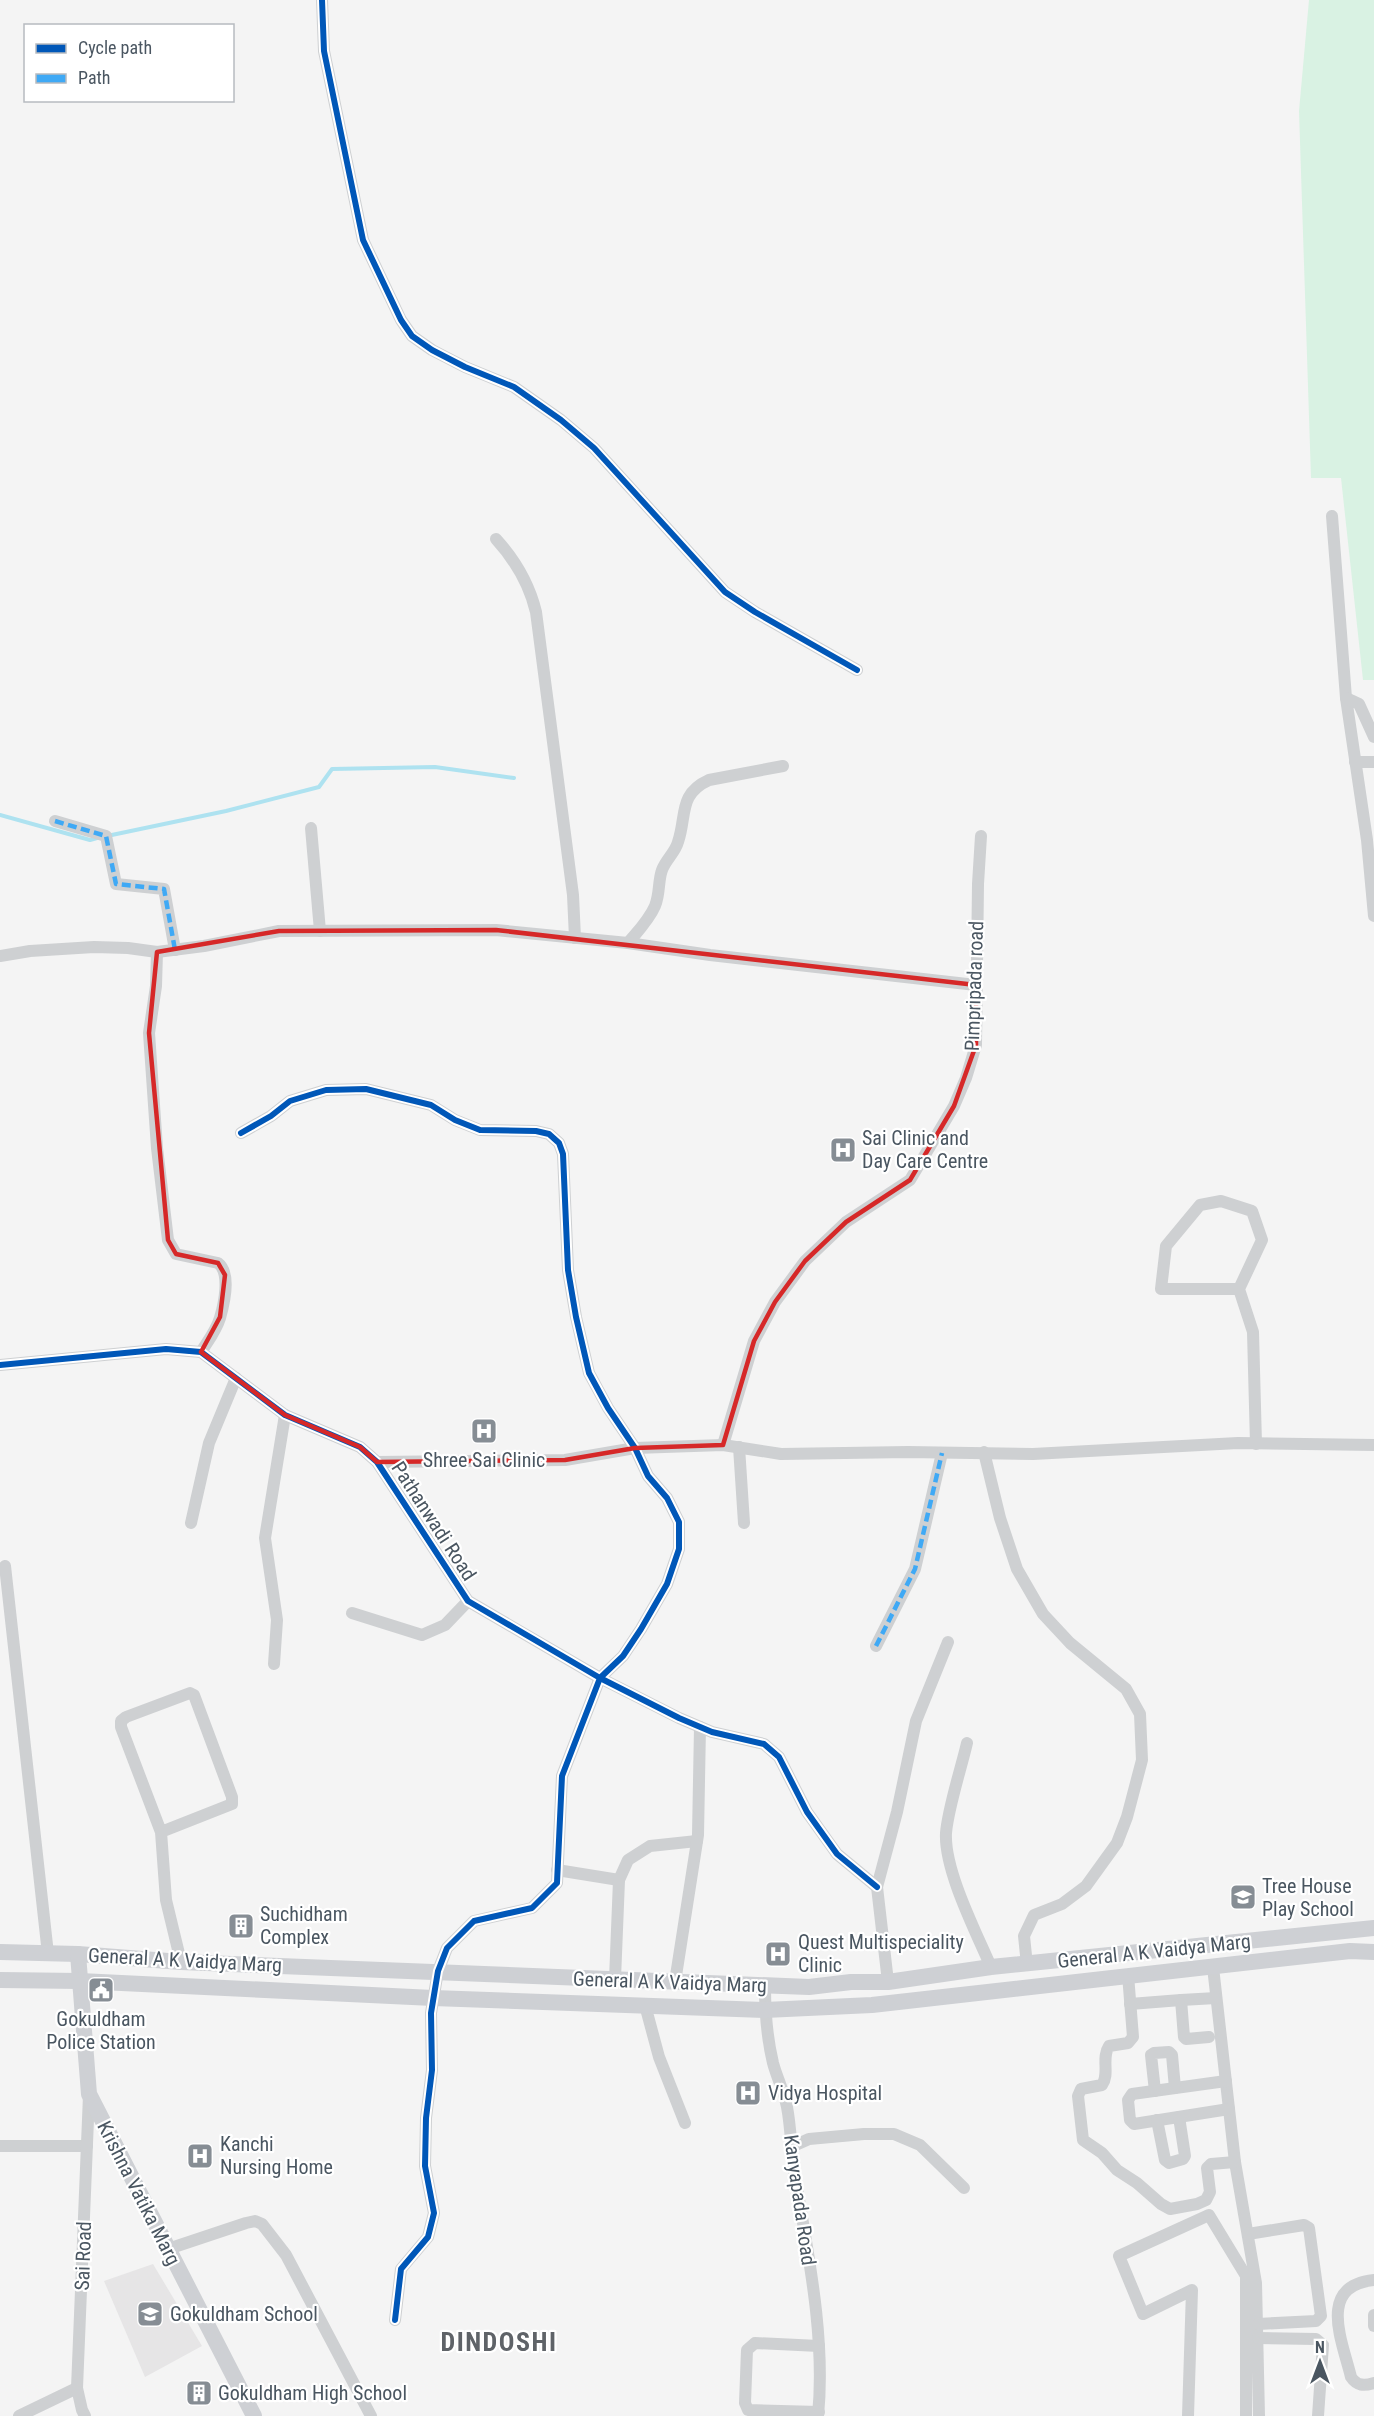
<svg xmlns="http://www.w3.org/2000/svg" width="1374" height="2416" font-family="'Roboto Condensed',sans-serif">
	<rect width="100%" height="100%" fill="#f4f4f4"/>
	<path fill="#e6e5e6" d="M153,2264L202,2346L145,2377L104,2281Z"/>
	<path fill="#d9f2e3" d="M1309,0H1374V680H1363L1341,478H1311L1299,111Z"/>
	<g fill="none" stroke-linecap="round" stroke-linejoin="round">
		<g stroke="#aee2f0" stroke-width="4">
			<path d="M0,815L90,840L97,838"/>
			<path d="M107,836L226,811L319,787L332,769L435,767L514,778"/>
		</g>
		<g stroke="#ced0d2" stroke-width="12">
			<path d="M322,0L324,51L363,240L401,320L412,336L432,350L465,367L514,387L561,420L594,448L725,592L755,612L857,670"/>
			<path d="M1332,516L1346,698L1367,840L1374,916"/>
			<path d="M496,539C516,561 529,583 536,612L573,895L575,938"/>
			<path d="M1346,698L1359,704L1374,737"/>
			<path d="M1355,762H1374"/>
			<path d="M55,821L106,836L116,884L164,889L175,950"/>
			<path d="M311,828L320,931"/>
			<path d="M628,943C638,931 649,920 655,906C660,894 658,881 662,870C666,859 675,853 678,842C687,816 678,794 709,780L783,766"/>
			<path d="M157,952L156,986L149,1033L157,1148L168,1240L176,1254L218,1263C231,1273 224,1304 220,1318C216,1331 208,1341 201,1352"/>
			<path d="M0,956L30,951L94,947L128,948L157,952L204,946L279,931L496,930L628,943L710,955L976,985"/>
			<path d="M241,1133L271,1116L290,1101L326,1090L366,1089L431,1105L455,1120L480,1130L536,1131L549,1134L559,1143L563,1154L568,1270L576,1317L589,1373L608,1408L635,1448L648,1476L667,1498L679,1522V1549L667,1584L641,1629L623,1656L600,1678L562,1776L557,1883L532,1908L474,1921L447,1948L438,1971L431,2013L432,2070L426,2118L425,2166L434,2213L428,2237L401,2269L395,2320"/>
			<path d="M1239,1289L1262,1240L1252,1211L1221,1201L1200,1205L1166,1246L1161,1289H1239L1253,1332L1256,1444"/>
			<path d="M0,1365L166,1349L201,1352L285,1415L360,1447L377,1462L468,1601L600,1678L679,1718L712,1732L764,1744L779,1757L807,1812L837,1854L877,1887"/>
			<path d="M723,1445L754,1341L775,1302L805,1261L846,1222L910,1180L954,1106L966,1078L976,1045L978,884L981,836"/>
			<path d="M739,1447L744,1523"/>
			<path d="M984,1452L1000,1518L1017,1569L1043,1614L1070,1643L1126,1689L1140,1714L1142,1760L1127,1817L1117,1843L1086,1886L1062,1904L1034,1915L1024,1936L1027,1965"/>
			<path d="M377,1462L565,1460L635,1448L723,1445L781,1454L908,1452L1033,1454L1238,1443L1374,1445"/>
			<path d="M191,1523L209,1443L236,1378"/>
			<path d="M5,1566L48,1954"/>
			<path d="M352,1613L422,1635L445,1625L468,1601"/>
			<path d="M876,1646L915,1569L942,1453"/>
			<path d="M274,1664L277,1620L265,1538L285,1415"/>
			<path d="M967,1743C961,1769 948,1808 946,1833C944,1870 976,1932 991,1967"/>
			<path d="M161,1832L232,1804V1797L194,1695L190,1693L126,1717L121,1721V1727L161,1832L166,1900L181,1962"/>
			<path d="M557,1870L619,1880"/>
			<path d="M1213,1967L1235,2162L1256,2283L1259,2416"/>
			<path d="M1128,1975L1133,2037L1128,2043L1109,2046C1101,2058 1110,2074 1102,2085L1081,2089L1078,2096L1083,2140L1102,2153L1117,2170L1137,2183L1161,2204L1170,2209L1197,2204L1206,2200L1210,2192L1207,2168L1211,2164L1235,2162"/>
			<path d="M615,1979L619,1880L628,1860L650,1846L697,1841"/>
			<path d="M675,1982L698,1835L700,1727"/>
			<path d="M888,1982L877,1887L897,1812L916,1721L948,1642"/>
			<path d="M765,1986C765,2012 767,2038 773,2063C777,2078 784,2091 787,2107C791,2128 791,2149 794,2170C807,2249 826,2336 818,2416"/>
			<path d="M1181,2000L1216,1998"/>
			<path d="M1130,2004L1181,2000L1184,2037L1186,2039L1209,2037"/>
			<path d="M645,2005L659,2057L685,2123"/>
			<path d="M1226,2081L1132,2094L1128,2100L1130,2120L1134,2124L1229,2109"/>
			<path d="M1155,2091L1151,2055L1154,2053L1169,2052L1172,2055L1175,2088"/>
			<path d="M1157,2120L1165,2160L1169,2163L1183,2159L1185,2156L1179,2117"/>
			<path d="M0,2146H87"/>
			<path d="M791,2147L809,2139L864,2134H894L920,2145L964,2188"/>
			<path d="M1248,2234L1304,2225L1309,2228L1321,2316L1316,2321L1258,2324"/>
			<path d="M168,2249L246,2223L255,2221L262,2224L286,2255L371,2416"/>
			<path d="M1374,2280C1317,2286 1342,2340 1351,2377C1357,2386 1364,2386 1374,2383"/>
			<path d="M1374,2315V2326"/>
			<path d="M1258,2338L1316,2339L1323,2345L1318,2416"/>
			<path d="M819,2346L755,2343L747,2350L745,2403L748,2410L819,2412"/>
			<path d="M19,2416L77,2388"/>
			<path d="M85,2416L82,2410L77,2388L89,2095"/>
			<path d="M1188,2416L1192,2290L1143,2314L1119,2256L1209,2215L1246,2276V2416"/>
		</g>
		<g stroke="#ced0d4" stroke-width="16">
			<path d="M0,1952L78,1954L181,1962L809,1987L851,1982H888L991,1967L1374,1928"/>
			<path d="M78,1954L89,2094L254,2416"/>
			<path d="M0,1980L80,1981L433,1998L765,2010L872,2005L1350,1951L1374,1952"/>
		</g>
		<g stroke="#3fa9f5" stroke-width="4.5" stroke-dasharray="9 4.5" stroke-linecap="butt">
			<path d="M55,821L106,836L116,884L164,889L175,950"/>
			<path d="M876,1646L915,1569L942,1453"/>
		</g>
		<defs>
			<g id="cycleway">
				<path d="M322,0L324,51L363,240L401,320L412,336L432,350L465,367L514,387L561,420L594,448L725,592L755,612L857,670"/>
				<path d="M241,1133L271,1116L290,1101L326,1090L366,1089L431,1105L455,1120L480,1130L536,1131L549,1134L559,1143L563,1154L568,1270L576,1317L589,1373L608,1408L635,1448L648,1476L667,1498L679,1522V1549L667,1584L641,1629L623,1656L600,1678L562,1776L557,1883L532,1908L474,1921L447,1948L438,1971L431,2013L432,2070L426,2118L425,2166L434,2213L428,2237L401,2269L395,2320"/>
				<path d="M0,1365L166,1349L201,1352L285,1415L360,1447L377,1462L468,1601L600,1678L679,1718L712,1732L764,1744L779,1757L807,1812L837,1854L877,1887"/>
			</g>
		</defs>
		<use href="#cycleway" stroke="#fff" stroke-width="10"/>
		<use href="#cycleway" stroke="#0057b8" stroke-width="6"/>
	</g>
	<path fill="none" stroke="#d62828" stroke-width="4.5" stroke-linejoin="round" d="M496,930L976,985V1045L954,1106L910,1180L846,1222L805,1261L775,1302L754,1341L723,1445L635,1448L565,1460L377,1462L360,1447L285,1415L201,1352L220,1317L225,1275L218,1263L176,1254L168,1240L149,1033L157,952L279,931Z"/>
	<defs>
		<symbol id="hospital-square" viewBox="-11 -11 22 22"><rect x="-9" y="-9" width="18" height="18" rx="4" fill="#868d94" stroke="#fff"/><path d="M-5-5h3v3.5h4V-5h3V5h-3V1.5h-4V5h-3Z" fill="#fff"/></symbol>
		<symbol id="school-square" viewBox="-11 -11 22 22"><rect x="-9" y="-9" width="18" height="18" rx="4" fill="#868d94" stroke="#fff"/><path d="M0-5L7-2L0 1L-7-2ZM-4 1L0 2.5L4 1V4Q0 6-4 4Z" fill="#fff"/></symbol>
		<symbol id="building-square" viewBox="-11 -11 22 22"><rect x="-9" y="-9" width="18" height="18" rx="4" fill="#868d94" stroke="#fff"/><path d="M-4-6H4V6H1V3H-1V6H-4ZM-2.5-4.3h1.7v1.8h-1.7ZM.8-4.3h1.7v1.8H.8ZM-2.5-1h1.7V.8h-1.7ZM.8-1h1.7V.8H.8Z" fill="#fff"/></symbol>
		<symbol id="civic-square" viewBox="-11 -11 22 22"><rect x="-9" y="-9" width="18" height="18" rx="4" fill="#868d94" stroke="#fff"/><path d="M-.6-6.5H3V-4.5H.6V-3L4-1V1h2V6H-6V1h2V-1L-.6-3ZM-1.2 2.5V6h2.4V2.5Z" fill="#fff"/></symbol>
	</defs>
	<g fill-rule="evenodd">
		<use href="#hospital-square" x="828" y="1135" width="30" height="30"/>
		<use href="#hospital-square" x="469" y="1416" width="30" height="30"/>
		<use href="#school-square" x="1228" y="1882" width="30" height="30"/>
		<use href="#building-square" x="226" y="1911" width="30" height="30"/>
		<use href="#hospital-square" x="763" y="1939" width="30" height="30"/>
		<use href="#civic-square" x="86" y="1975" width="30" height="30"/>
		<use href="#hospital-square" x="733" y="2078" width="30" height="30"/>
		<use href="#hospital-square" x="185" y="2141" width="30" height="30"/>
		<use href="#school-square" x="135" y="2299" width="30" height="30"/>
		<use href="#building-square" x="184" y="2378" width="30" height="30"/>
	</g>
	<g text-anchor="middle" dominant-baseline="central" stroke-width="4.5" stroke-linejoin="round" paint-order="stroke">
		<g font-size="20" fill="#4a5661" stroke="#fff">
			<text transform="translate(974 986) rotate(-88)">Pimpripada road</text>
			<text transform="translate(434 1521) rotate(57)">Pathanwadi Road</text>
			<text transform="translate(1154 1951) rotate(-6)">General A K Vaidya Marg</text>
			<text transform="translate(185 1960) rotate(3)">General A K Vaidya Marg</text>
			<text transform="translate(670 1982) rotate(2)">General A K Vaidya Marg</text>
			<text transform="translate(139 2193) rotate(63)">Krishna Vatika Marg</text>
			<text transform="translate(800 2200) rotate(82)">Kanyapada Road</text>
			<text transform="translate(83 2256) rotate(-88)">Sai Road</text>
		</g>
		<g font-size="20" fill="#4a5661" stroke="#fff" text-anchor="start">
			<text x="862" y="1138">Sai Clinic and<tspan x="862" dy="23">Day Care Centre</tspan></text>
			<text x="484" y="1460" text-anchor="middle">Shree Sai Clinic</text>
			<text x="1262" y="1886">Tree House<tspan x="1262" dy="23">Play School</tspan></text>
			<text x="260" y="1914">Suchidham<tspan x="260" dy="23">Complex</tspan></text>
			<text x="798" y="1942">Quest Multispeciality<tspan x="798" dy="23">Clinic</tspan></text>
			<text x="101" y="2019" text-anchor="middle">Gokuldham<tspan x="101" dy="23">Police Station</tspan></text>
			<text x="768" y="2093">Vidya Hospital</text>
			<text x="220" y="2144">Kanchi<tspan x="220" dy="23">Nursing Home</tspan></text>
			<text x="170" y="2314">Gokuldham School</text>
			<text x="218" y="2393">Gokuldham High School</text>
		</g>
		<g font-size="26" font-weight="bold" letter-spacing="1.5" fill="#5f6368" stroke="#fff">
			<text x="499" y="2342">DINDOSHI</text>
		</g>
	</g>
	<rect x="24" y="24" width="210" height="78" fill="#ffffff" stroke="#b7bbc0" stroke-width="1.5"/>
	<rect x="36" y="44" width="30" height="9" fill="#0057b8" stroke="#b7bbc0" stroke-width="1.5"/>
	<text x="78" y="54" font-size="18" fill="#4a5661">Cycle path</text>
	<rect x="36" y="74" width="30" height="9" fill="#3fa9f5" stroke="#b7bbc0" stroke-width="1.5"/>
	<text x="78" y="84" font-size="18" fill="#4a5661">Path</text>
	<g transform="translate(1320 2362)" stroke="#ffffff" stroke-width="4.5" paint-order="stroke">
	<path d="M0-4.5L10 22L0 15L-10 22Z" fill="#4a5661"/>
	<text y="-9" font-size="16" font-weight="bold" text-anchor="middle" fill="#4a5661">N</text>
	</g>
</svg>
